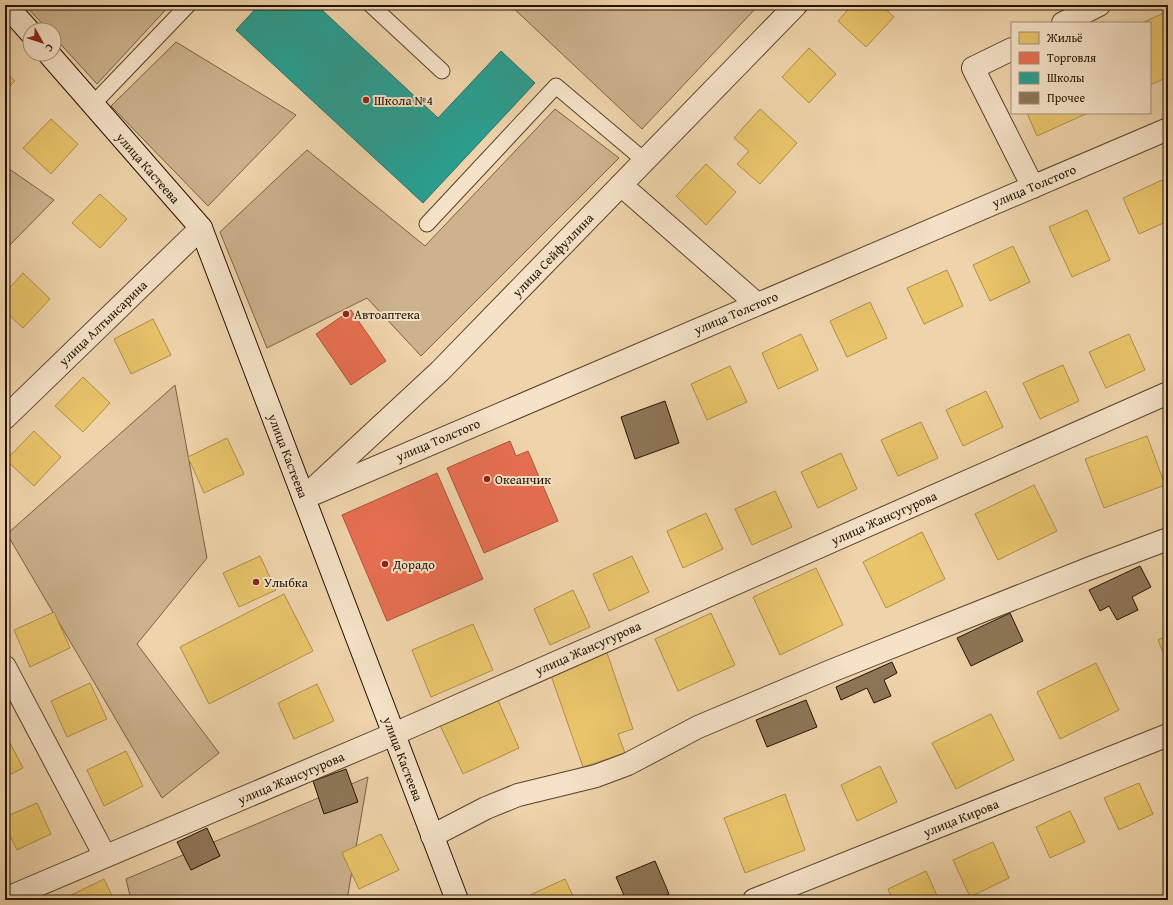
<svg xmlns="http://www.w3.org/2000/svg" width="1173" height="905" font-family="'Gentium Book Plus',serif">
	<rect width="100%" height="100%" fill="#efd3aa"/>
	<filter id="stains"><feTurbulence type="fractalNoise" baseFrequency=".005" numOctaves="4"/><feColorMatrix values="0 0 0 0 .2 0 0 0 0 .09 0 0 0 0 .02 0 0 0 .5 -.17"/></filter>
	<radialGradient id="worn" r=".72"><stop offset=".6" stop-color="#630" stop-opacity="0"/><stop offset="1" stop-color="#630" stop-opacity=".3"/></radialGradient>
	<g fill="#ccb28d" stroke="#786246">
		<path d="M25,5H170L97,84L54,37V30H48Z"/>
		<path d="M510,5H752L756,8L642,129Z"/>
		<path d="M176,42L296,115L208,206L111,106Z"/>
		<path d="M555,109L619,158L421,356L367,298L267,348L220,232L307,150L425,246Z"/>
		<path d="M5,166L54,200L5,250Z"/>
		<path d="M175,385L207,558L137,644L219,753L162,798L7,534Z"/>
		<path d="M368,777L347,900H131L126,879Z"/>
	</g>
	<g fill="#e9c46a" stroke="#ae8f4a">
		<path d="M852,5H881L894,17L866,47L838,21Z"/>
		<path d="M1168,11V77L1150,85V23H1142Z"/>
		<path d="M809,48L836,74L809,103L782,77Z"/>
		<path d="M5,72L15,81L5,91Z"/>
		<path d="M760,109L797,143L760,184L737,164L749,151L734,138Z"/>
		<path d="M1027,113H1088L1037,136Z"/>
		<path d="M51,119L78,144L51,174L23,148Z"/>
		<path d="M706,164L736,192L706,225L676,196Z"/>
		<path d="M1162,180L1168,192V221L1139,234L1123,198Z"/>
		<path d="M100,194L127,219L100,248L72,223Z"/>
		<path d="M1087,210L1110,260L1072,277L1049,227Z"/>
		<path d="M1013,246L1030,282L990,301L973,265Z"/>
		<path d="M947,270L963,306L924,324L907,288Z"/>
		<path d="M23,273L50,299L23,328L5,311V293Z"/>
		<path d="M870,302L887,338L847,357L830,321Z"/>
		<path d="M153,319L171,355L131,374L114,339Z"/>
		<path d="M801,334L818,370L778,389L762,353Z"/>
		<path d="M1129,334L1145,370L1106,388L1089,352Z"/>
		<path d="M1063,365L1079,401L1040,419L1023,383Z"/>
		<path d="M730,366L747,402L707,420L691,384Z"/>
		<path d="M83,377L110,403L83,432L55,406Z"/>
		<path d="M986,391L1003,427L963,446L946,410Z"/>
		<path d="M921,422L938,458L898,476L881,440Z"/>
		<path d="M34,431L61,457L34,486L6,460Z"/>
		<path d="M1147,436L1165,485L1104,508L1085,459Z"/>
		<path d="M227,438L244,474L204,493L188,457Z"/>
		<path d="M841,453L857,489L818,508L801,472Z"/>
		<path d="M1034,485L1057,531L998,560L975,514Z"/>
		<path d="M775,491L792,527L752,545L735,509Z"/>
		<path d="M706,513L723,549L683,568L667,531Z"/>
		<path d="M922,532L945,579L886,608L863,562Z"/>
		<path d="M260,556L276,590L239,607L223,573Z"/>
		<path d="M632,556L649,592L609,611L593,574Z"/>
		<path d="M816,568L843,625L780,655L753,597Z"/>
		<path d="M573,590L590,627L550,645L534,609Z"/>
		<path d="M284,594L313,651L209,704L180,647Z"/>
		<path d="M54,612L70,648L30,667L14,630Z"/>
		<path d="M711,613L735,665L678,691L655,639Z"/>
		<path d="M473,624L493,670L431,697L412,650Z"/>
		<path d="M1168,635V665L1158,640Z"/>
		<path d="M605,647L633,729L618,734L625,753L583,767L548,667Z"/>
		<path d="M1096,663L1119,710L1060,739L1037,692Z"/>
		<path d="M90,683L107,719L67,737L51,701Z"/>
		<path d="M317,684L334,721L294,739L278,703Z"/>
		<path d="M496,696L519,748L463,774L439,723Z"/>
		<path d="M991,714L1014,760L956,789L932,743Z"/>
		<path d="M5,733L23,768L5,777Z"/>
		<path d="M126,751L143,786L104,806L87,770Z"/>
		<path d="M880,766L897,802L857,821L841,785Z"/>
		<path d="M1139,783L1153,814L1119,830L1104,798Z"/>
		<path d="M785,794L805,850L745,873L724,818Z"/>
		<path d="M37,803L51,834L17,850L5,826V817Z"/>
		<path d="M1070,811L1085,842L1050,858L1036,827Z"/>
		<path d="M381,834L399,870L359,889L342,853Z"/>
		<path d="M993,842L1009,878L970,897L953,860Z"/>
		<path d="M926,871L939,900H893L888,889Z"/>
		<path d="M104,879L114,900H65V898Z"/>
		<path d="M565,879L575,900H519Z"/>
	</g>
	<g fill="#e76f51" stroke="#ac5339">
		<path d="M351,310L386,361L351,385L316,334Z"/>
		<path d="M510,441L516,456L528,451L558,521L484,553L447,468Z"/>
		<path d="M437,473L483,579L387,621L342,515Z"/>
	</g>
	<path fill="#2a9d8f" stroke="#287364" d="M259,5H327L322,10L438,118L501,51L535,83L423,203L236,30Z"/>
	<g fill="#8d7658" stroke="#231200">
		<path d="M665,401L679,443L635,459L621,417Z"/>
		<path d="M1168,562V576L1163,564Z"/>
		<path d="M1140,566L1151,587L1132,597L1138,610L1117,620L1109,606L1100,611L1089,590Z"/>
		<path d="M1010,613L1023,641L971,666L957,638Z"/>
		<path d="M892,662L897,673L884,680L891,696L874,703L867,688L841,700L836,687Z"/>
		<path d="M806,700L817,727L767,747L756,720Z"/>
		<path d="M346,769L358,802L324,814L313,781Z"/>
		<path d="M207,828L220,856L191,870L177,842Z"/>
		<path d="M655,861L669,894L654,900H626L616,877Z"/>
	</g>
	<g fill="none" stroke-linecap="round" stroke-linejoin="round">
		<defs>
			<g id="lane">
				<path d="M371,5L442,71"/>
				<path d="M93,104L188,5"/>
				<path d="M427,224L556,86L645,161"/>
			</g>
			<g id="street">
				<path d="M1063,23L1099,5"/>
				<path d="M1012,49L973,68L1033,187"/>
				<path d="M621,185L757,304"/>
				<path d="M5,418L201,228"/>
				<path d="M315,487L440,371L796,5"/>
				<path d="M304,498L1168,129"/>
				<path d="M5,667L105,856"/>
				<path d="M432,836L486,808L518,795L596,776L628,764L698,727L831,671L1093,567L1168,539"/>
				<path d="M5,899L394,734L1168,393"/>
				<path d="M754,900L1168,735"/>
			</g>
			<g id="secondary">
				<path d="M6,5L30,32"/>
				<path d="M49,54L201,228L457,900"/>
			</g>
		</defs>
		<use href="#lane" stroke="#56422a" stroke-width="17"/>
		<use href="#street" stroke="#56422a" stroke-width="24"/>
		<use href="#secondary" stroke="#231200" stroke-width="24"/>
		<use href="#lane" stroke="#f5e2c8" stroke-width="15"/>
		<use href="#street" stroke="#f5e2c8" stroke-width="22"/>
		<use href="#secondary" stroke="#f5e2c8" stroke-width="22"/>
	</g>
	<g fill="#8f2418" stroke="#f5e2c8" stroke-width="1.5">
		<circle cx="366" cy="100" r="4"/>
		<circle cx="346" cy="314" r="4"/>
		<circle cx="487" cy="479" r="4"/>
		<circle cx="385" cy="564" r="4"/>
		<circle cx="256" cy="582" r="4"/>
	</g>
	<g text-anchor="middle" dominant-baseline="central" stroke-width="4" stroke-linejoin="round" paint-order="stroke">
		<g font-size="13" fill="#231200" stroke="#f5e2c8" text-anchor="start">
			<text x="374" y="100">Школа №4</text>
			<text x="354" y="314">Автоаптека</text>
			<text x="495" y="479">Океанчик</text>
			<text x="393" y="564">Дорадо</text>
			<text x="264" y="582">Улыбка</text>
		</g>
		<g font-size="13" fill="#231200" stroke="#f5e2c8">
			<text transform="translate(148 168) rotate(49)">улица Кастеева</text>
			<text transform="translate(1034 186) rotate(-23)">улица Толстого</text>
			<text transform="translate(553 255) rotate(-46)">улица Сейфуллина</text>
			<text transform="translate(736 313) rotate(-23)">улица Толстого</text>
			<text transform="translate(103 323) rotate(-44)">улица Алтынсарина</text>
			<text transform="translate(438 440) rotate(-23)">улица Толстого</text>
			<text transform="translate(288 456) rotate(69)">улица Кастеева</text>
			<text transform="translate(884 518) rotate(-24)">улица Жансугурова</text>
			<text transform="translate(588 648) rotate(-24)">улица Жансугурова</text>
			<text transform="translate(403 759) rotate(69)">улица Кастеева</text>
			<text transform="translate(291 778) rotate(-23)">улица Жансугурова</text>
			<text transform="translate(961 818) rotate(-22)">улица Кирова</text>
		</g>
	</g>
	<rect width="1173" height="905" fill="none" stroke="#efd3aa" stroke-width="20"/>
	<rect x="6" y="6" width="1161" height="893" fill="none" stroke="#231200" stroke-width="2"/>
	<rect x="10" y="10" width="1153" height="885" fill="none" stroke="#231200"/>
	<rect x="1011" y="22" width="140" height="92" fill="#f5e2c8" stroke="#a18f78"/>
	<rect x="1019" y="32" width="20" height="12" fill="#e9c46a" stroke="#a18f78"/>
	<text x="1047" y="42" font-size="12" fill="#231200">Жильё</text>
	<rect x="1019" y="52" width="20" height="12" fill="#e76f51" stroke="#a18f78"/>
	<text x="1047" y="62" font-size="12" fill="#231200">Торговля</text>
	<rect x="1019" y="72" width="20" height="12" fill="#2a9d8f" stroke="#a18f78"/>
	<text x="1047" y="82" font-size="12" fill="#231200">Школы</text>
	<rect x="1019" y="92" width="20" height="12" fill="#8d7658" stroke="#a18f78"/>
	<text x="1047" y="102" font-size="12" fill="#231200">Прочее</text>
	<g transform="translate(42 42) rotate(129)"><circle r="19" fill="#f5e2c8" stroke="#a18f78"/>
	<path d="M0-3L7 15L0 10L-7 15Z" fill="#8f2418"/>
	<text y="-6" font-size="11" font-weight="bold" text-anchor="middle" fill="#231200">С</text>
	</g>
	<rect width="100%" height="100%" filter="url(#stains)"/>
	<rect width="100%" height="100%" fill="url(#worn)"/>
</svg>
